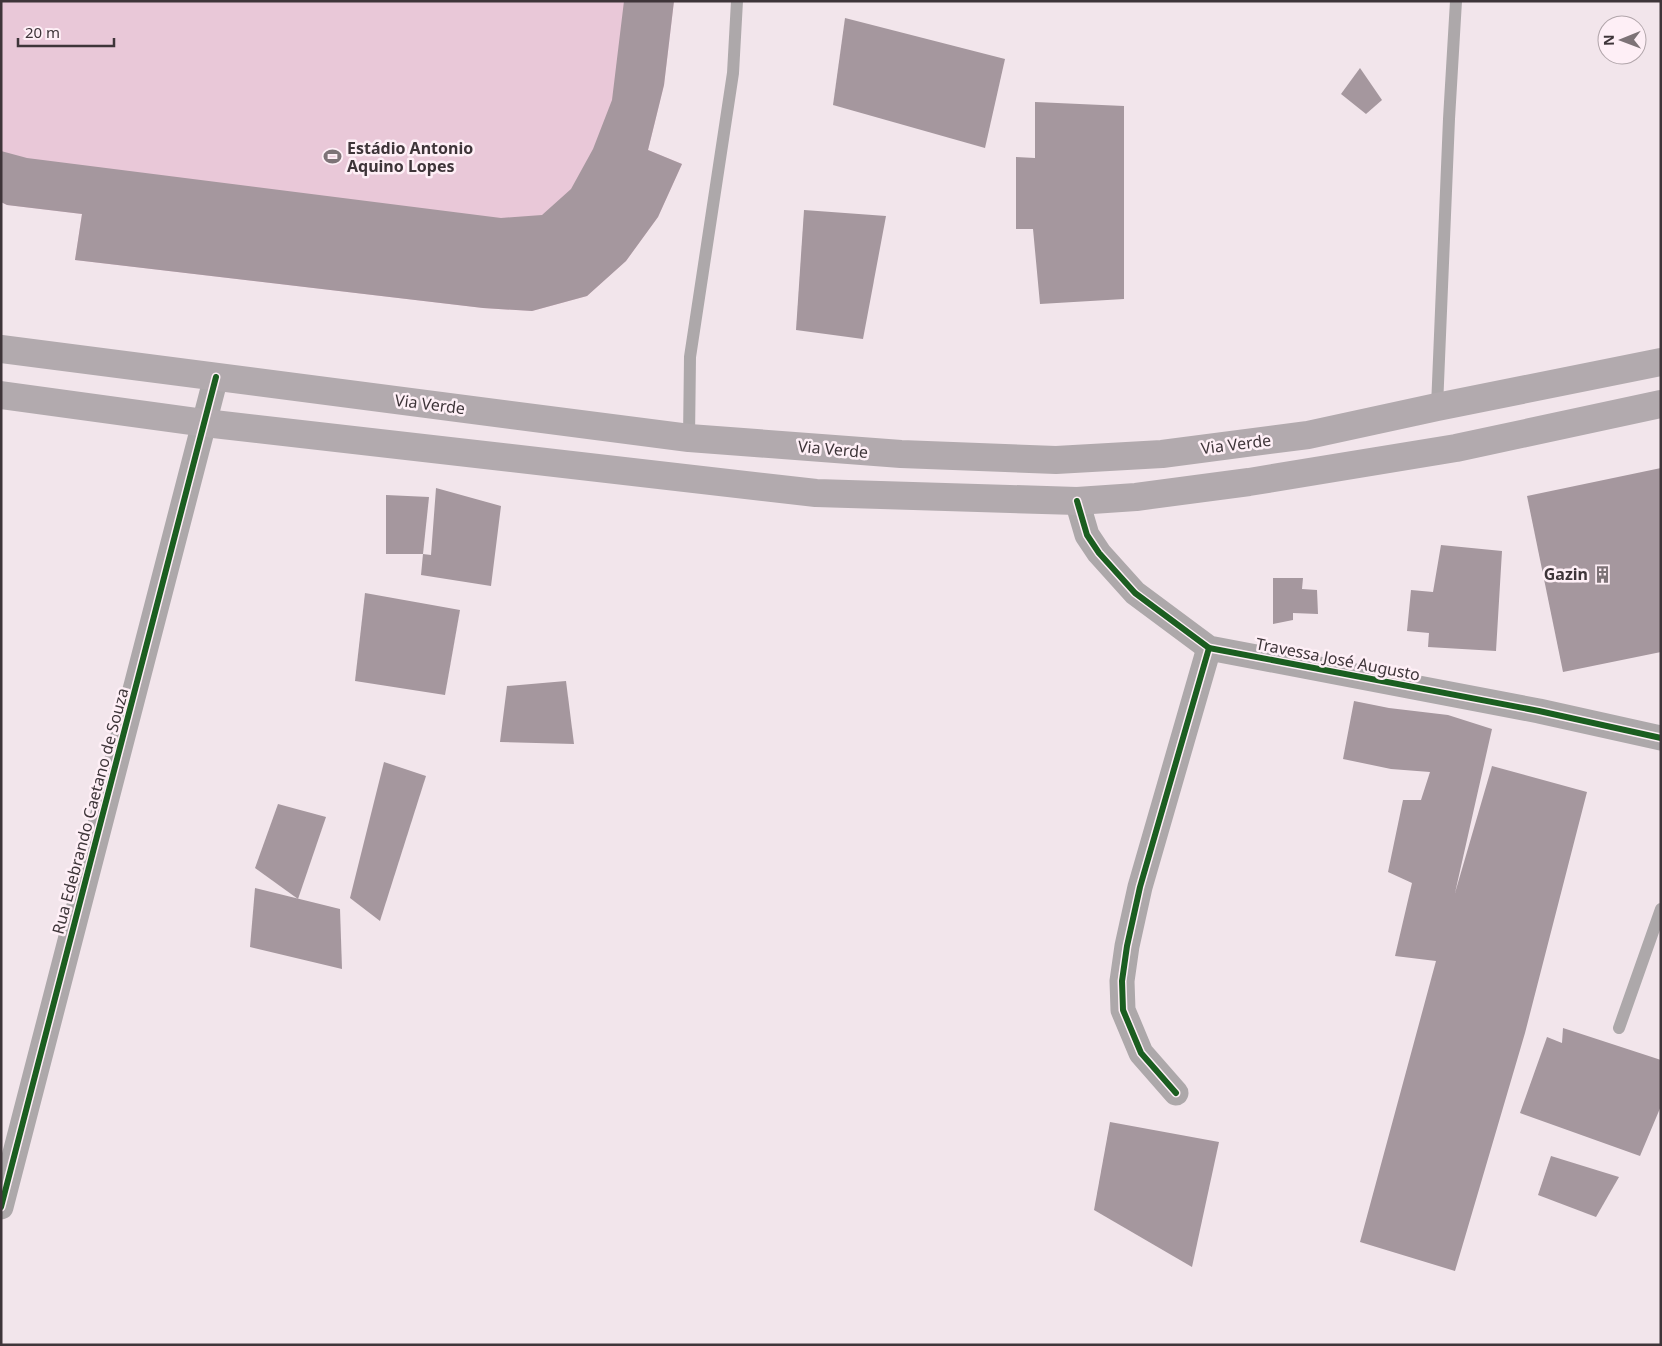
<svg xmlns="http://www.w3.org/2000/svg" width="1662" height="1346" font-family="'Noto Sans',sans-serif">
	<rect width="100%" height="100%" fill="#f2e5eb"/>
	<path fill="#e9c8d8" d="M1,1H674L664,85L648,150L682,164L658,217L626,261L587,296L532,311L483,308L75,260L82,214L7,205L1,202Z"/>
	<g fill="#a5979e">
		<path d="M624,1H674L664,85L648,150L682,164L658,217L626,261L587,296L532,311L483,308L75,260L82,214L7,205L1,202V151L27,158L501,218L542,215L571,189L593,149L612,100Z"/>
		<path d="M845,18L1005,59L985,148L833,105Z"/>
		<path d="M1360,68L1382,100L1366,114L1341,94Z"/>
		<path d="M1035,102L1124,106V299L1040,304L1033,229H1016V157L1035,158Z"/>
		<path d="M804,210L886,216L863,339L796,330Z"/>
		<path d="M1661,468V652L1563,672L1527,496Z"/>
		<path d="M436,488L501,506L491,586L421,575L423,554L431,555Z"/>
		<path d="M386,495L429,497L423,554H386Z"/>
		<path d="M1441,545L1502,551L1496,651L1428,647L1429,633L1407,631L1411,590L1433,592Z"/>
		<path d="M1273,578H1303L1302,589L1317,590L1318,614L1293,613V620L1273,624Z"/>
		<path d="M365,593L460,610L445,695L355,681Z"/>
		<path d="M566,681L574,744L500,742L507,686Z"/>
		<path d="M1354,701L1389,708L1448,715L1492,729L1455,893L1492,766L1587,792L1525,1033L1455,1271L1360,1242L1436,961L1395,956L1412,883L1388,872L1403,800H1421L1430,772L1391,769L1343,759Z"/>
		<path d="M384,762L426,776L380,921L350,898Z"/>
		<path d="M278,804L326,817L298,899L255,868Z"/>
		<path d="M255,888L340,909L342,969L250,947Z"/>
		<path d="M1563,1028L1661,1060V1106L1640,1156L1520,1113L1547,1037L1562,1043Z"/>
		<path d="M1110,1122L1219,1142L1192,1267L1094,1210Z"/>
		<path d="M1551,1156L1619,1177L1596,1217L1538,1195Z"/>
	</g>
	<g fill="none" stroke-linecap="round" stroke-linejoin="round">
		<g stroke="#ada8aa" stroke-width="12">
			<path d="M1437,407L1449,119L1456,1"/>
			<path d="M689,438L690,357L733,73L737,1"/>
			<path d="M1619,1028L1661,909"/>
		</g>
		<g stroke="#ada8aa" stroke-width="25">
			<path d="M1077,501L1087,535L1099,553L1135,593L1209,648L1539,711L1661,738"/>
			<path d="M1176,1093L1141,1053L1123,1010L1122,981L1127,946L1140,887L1209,648"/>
			<path d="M1,1207L216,377"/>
		</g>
		<g stroke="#b2aaae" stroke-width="28">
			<path d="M1,349L689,438L901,454L1056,460L1162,454L1308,435L1437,407L1661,362"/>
			<path d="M1,395L205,423L816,493L1077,501L1136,497L1249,482L1456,448L1661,404"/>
		</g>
		<defs>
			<g id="cycleway">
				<path d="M1077,501L1087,535L1099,553L1135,593L1209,648L1539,711L1661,738"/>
				<path d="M1176,1093L1141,1053L1123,1010L1122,981L1127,946L1140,887L1209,648"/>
				<path d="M1,1207L216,377"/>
			</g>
		</defs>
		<use href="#cycleway" stroke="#feeff6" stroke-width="9"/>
		<use href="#cycleway" stroke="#1b5e20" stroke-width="6"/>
	</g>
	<defs>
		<symbol id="stadium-bare" viewBox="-9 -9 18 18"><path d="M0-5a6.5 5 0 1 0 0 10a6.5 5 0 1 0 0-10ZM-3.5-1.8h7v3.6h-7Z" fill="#7d7377" stroke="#feeff6" stroke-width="2.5" paint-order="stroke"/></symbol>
		<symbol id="building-bare" viewBox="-9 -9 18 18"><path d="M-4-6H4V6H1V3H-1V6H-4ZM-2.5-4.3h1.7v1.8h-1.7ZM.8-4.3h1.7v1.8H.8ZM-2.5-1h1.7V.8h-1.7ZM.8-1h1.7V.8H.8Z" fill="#7d7377" stroke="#feeff6" stroke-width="2.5" paint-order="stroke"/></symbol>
	</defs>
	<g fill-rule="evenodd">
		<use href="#stadium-bare" x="320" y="144" width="25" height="25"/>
		<use href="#building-bare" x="1590" y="562" width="25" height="25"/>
	</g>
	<g text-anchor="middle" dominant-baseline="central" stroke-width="5" stroke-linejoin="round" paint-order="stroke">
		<g font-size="16" font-weight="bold" fill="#3e3539" stroke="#feeff6" text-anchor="start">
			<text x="347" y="148">Estádio Antonio<tspan x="347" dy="18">Aquino Lopes</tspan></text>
			<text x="1588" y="574" text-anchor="end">Gazin</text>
		</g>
		<g font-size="16" fill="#3e3539" stroke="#feeff6">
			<text transform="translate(430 404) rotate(7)">Via Verde</text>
			<text transform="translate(1236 444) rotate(-7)">Via Verde</text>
			<text transform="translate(833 449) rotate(5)">Via Verde</text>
			<text transform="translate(1338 659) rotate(11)">Travessa José Augusto</text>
			<text transform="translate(90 811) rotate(-75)">Rua Edebrando Caetano de Souza</text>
		</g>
	</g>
	<rect width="1662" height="1346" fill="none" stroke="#3e3539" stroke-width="5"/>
	<g transform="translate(1622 40) rotate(269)"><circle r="24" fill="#feeff6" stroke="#b1a5aa"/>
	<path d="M0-4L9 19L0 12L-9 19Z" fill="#7d7377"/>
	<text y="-8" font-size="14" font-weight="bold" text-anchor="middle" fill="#3e3539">N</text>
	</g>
	<path d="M18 38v8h96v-8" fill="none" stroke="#3e3539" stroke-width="2.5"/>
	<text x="25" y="38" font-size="15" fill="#3e3539" stroke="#feeff6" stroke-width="4" paint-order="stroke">20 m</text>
</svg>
